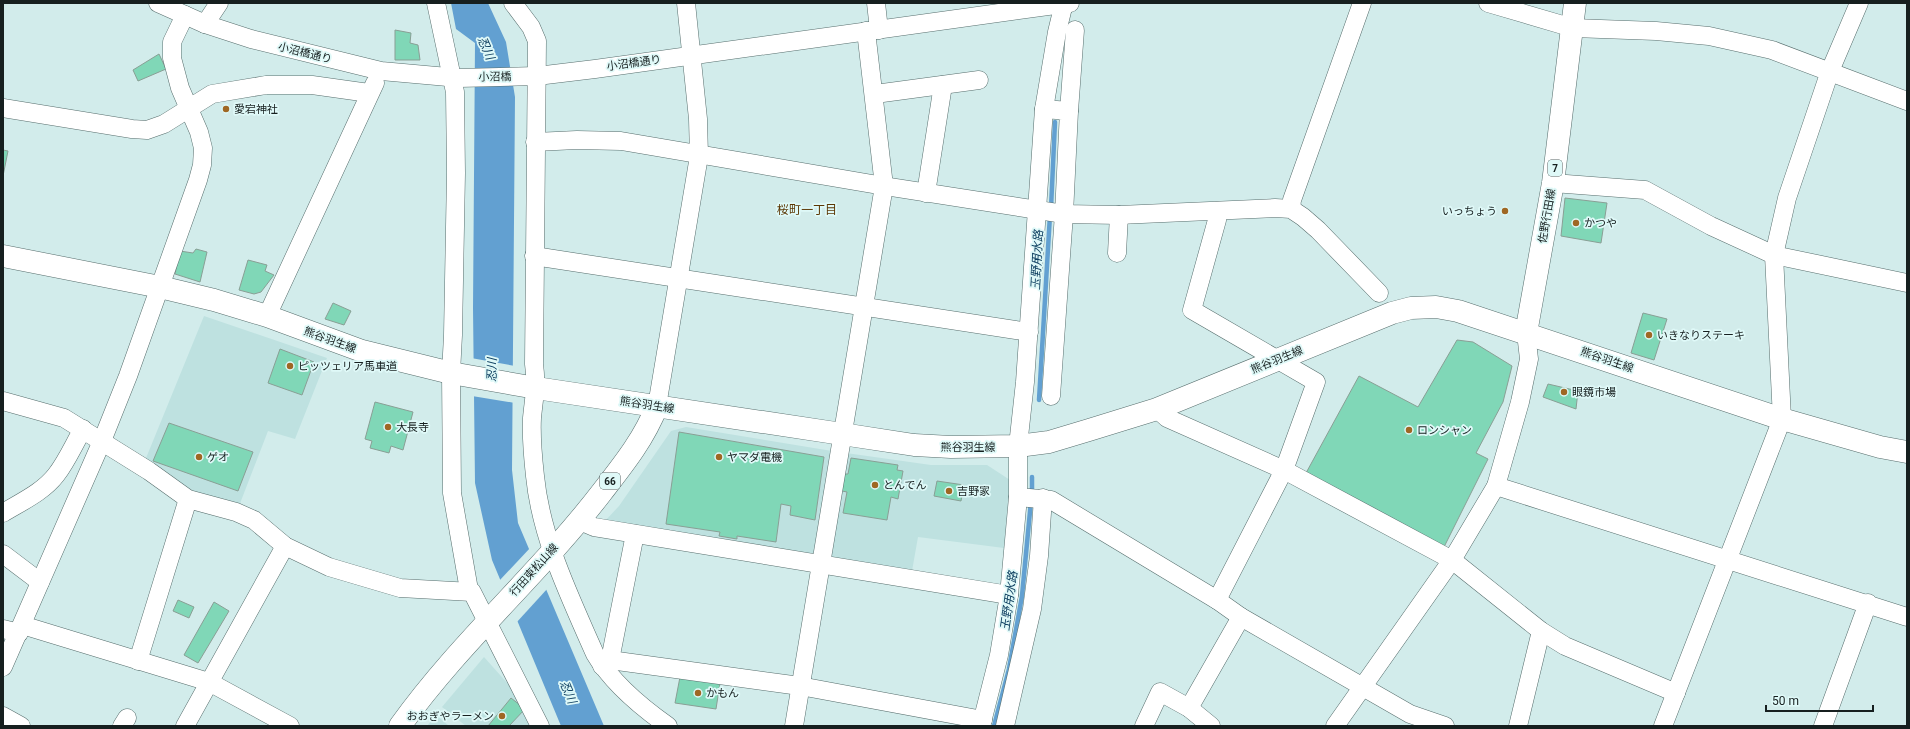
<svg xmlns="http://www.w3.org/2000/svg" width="1910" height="729" font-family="Roboto,'Noto Sans JP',sans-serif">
	<rect width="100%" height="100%" fill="#d2eceb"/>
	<g fill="#bee1e0">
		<path d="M204,316L327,358L295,439L268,431L239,506L200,497L144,463Z"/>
		<path d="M686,427L832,451L816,553L812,556L605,521L619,506L671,431Z"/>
		<path d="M846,453L931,465H987L1010,480L1004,548L918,537L912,571L828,558Z"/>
		<path d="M484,657L509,685L535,726H466L442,707Z"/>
		<path d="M436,715L449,726H427Z"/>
	</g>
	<path fill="#62a0d1" d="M451,3H488L506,42L515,97L512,470L518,523L604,726H561L492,560L475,483L473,308L475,43L456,29Z"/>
	<g fill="#d2eceb">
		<path d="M471,358L515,366V403L472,396Z"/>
		<path d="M531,547L548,588L516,623L499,581Z"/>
	</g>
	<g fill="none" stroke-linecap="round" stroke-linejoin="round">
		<g stroke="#62a0d1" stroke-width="4.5">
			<path d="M1051,208L1055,122"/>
			<path d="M1039,400L1050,215"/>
			<path d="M1032,494V477"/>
			<path d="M994,726L1009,669L1022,596L1031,501"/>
		</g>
	</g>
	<g fill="#80d7b7" stroke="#899f95">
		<path d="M395,30L411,33L410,43L418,45L420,60H395Z"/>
		<path d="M159,54L166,69L138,81L133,70Z"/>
		<path d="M3,150L8,151L3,176Z"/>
		<path d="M1565,198L1607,203L1601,243L1561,236Z"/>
		<path d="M196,249L207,252L200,282L175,274L180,251L193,253Z"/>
		<path d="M248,260L267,265L265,271L274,275L261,292L254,294L239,290Z"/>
		<path d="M333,303L351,311L344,325L325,319Z"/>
		<path d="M1643,313L1667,319L1654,360L1631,353Z"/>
		<path d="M1457,340L1473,342L1512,366L1503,402L1476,453L1488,459L1443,549L1306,473L1359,376L1418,407Z"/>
		<path d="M280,349L314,362L302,395L268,383Z"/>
		<path d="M1548,384L1578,391L1576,409L1543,397Z"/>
		<path d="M375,402L413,412L403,450L391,446L389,453L370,448L372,441L365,439Z"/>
		<path d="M169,423L253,452L238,491L153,461Z"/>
		<path d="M679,432L824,457L815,520L790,515L791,506L781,504L776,542L737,536V539L719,536L720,532L666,524Z"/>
		<path d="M851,458L898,465L897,470L903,471L898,499L891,497L887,520L843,513L847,492L842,491L844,474H848Z"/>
		<path d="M937,481L964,485L961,501L934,496Z"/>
		<path d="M178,600L194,607L189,618L173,611Z"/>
		<path d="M214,602L229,611L198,663L184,655Z"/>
		<path d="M680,677L720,683L716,709L675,703Z"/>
		<path d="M511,698L525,709L509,726H488Z"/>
	</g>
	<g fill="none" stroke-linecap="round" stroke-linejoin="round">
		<defs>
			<g id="minor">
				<path d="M158,3L205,24L251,39L381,71L459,78L537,76L595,69L1070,3"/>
				<path d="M436,3L455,92L456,173L453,335L451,373L452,493L469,590"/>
				<path d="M513,3L531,27L537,41L534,364C537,386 534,397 532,418C531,437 533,458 535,476C541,538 570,597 595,654C612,683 641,707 668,726"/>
				<path d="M876,3L879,30"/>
				<path d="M1488,3L1573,28L1656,31L1709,36L1772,50L1907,101"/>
				<path d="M205,24L219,3"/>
				<path d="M875,94L979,80"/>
				<path d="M3,108L132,129L147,130L164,124L212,94L266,85H312L369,93"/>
				<path d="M1044,109L1069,111L1064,214L1051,396"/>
				<path d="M1069,111L1075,30"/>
				<path d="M535,142L577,140L621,141L884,186L1064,214L1119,215L1275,208L1291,209L1303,217L1318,230L1379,293"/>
				<path d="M1553,183L1645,190L1711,226L1774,255L1907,283"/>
				<path d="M926,193L943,85"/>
				<path d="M1291,209L1292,200L1362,3"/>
				<path d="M1117,253L1119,215"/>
				<path d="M534,256L1029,332"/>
				<path d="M267,316L375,83"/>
				<path d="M3,401L64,418L149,471L188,499L236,512L254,520L285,546L329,567L400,588L472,592L540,726"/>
				<path d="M657,406L699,156L698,119L686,3"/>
				<path d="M1157,409L1167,418L1284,470L1452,560L1541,631L1565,646L1676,693"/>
				<path d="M1496,486L1907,617"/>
				<path d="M1018,497L1051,500L1217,600L1241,617L1410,714L1445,726"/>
				<path d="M3,513C21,502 43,492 56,475C67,461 74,444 83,429"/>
				<path d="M580,521L594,527L1009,595"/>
				<path d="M3,554L40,582"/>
				<path d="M1217,600L1284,470L1316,382L1192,310L1217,220L1218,211"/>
				<path d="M22,625L209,682L290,726"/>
				<path d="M3,629L19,633"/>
				<path d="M610,660L635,534"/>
				<path d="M138,661L188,499"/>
				<path d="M602,666L610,660L800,686L983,720"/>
				<path d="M3,667L102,441L128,376L198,180L202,165L203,148L199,132L180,88L172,58V42L185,15"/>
				<path d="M1189,708L1241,617"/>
				<path d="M3,716L21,726"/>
				<path d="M122,726L127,718"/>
				<path d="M185,726L285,546"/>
				<path d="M794,726L884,186L866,31"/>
				<path d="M981,726L999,655L1009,595L1018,497V446L1025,382L1044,109L1057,32L1064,3"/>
				<path d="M1005,726L1032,609L1039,556L1043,498"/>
				<path d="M1144,726L1160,692L1189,708L1211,726"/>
				<path d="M1335,726L1452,560L1496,486L1520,402L1529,359L1526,333"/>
				<path d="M1518,726L1541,631"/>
				<path d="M1663,726L1782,419L1774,255L1787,198L1830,71L1859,3"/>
				<path d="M1823,726L1868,603"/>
			</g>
			<g id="major">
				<path d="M3,256L160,287L214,300L267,316L362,351L451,373L536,388L842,434L914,445L951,447L1018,446L1049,442L1089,430L1157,409L1392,313L1411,308L1436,307L1458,311L1782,419L1880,447L1907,452"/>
				<path d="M1526,333L1553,183L1575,3"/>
				<path d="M400,726C460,642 539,574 602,492C623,465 644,439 657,406"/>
			</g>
		</defs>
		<use href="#minor" stroke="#576e6d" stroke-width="19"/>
		<use href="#major" stroke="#576e6d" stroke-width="23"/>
		<use href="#minor" stroke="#fff" stroke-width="18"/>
		<use href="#major" stroke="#fff" stroke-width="22"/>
	</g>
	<g fill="#9f6723" stroke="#dff9f8" stroke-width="1.5">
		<circle cx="226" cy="109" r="4"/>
		<circle cx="1505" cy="211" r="4"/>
		<circle cx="1576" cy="223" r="4"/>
		<circle cx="1649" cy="335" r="4"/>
		<circle cx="290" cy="366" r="4"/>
		<circle cx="1564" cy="392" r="4"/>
		<circle cx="388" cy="427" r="4"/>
		<circle cx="1409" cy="430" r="4"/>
		<circle cx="199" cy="457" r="4"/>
		<circle cx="719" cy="457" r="4"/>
		<circle cx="875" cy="485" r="4"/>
		<circle cx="949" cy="491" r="4"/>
		<circle cx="698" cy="693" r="4"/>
		<circle cx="502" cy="716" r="4"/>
	</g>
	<g text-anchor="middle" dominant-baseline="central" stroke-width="3.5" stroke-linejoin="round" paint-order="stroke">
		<g fill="#dff9f8" stroke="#526060" stroke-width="1">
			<rect x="1548" y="160" width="14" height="16" rx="3"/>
			<rect x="600" y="473" width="20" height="16" rx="3"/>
		</g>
		<g font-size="10" font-weight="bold" fill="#161f1f">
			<text x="1555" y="168">7</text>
			<text x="610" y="481">66</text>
		</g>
		<g font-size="11" fill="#161f1f" stroke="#dff9f8">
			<text transform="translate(305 53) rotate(14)">小沼橋通り</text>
			<text transform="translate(634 63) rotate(-8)">小沼橋通り</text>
			<text transform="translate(495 77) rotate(-1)">小沼橋</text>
			<text transform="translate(1547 216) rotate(-80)">佐野行田線</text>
			<text transform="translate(330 340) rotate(20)">熊谷羽生線</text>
			<text transform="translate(1277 360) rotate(-22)">熊谷羽生線</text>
			<text transform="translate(1607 360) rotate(19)">熊谷羽生線</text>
			<text transform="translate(647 405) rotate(9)">熊谷羽生線</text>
			<text x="968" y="447">熊谷羽生線</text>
			<text transform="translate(534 570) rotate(-48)">行田東松山線</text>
		</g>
		<g font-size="11" fill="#161f1f" stroke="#dff9f8" text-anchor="start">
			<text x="234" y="109">愛宕神社</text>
			<text x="1497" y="211" text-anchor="end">いっちょう</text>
			<text x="1584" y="223">かつや</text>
			<text x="1657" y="335">いきなりステーキ</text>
			<text x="298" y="366">ピッツェリア馬車道</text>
			<text x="1572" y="392">眼鏡市場</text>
			<text x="396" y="427">大長寺</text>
			<text x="1417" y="430">ロンシャン</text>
			<text x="207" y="457">ゲオ</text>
			<text x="727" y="457">ヤマダ電機</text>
			<text x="883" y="485">とんでん</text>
			<text x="957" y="491">吉野家</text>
			<text x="706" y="693">かもん</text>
			<text x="494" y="716" text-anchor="end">おおぎやラーメン</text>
		</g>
		<g font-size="12" font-style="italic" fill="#104061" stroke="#dff9f8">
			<text transform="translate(486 48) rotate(66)">忍川</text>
			<text transform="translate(1037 260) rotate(-87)">玉野用水路</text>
			<text transform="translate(492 370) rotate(-89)">忍川</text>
			<text transform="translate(1009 601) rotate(-82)">玉野用水路</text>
			<text transform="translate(568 692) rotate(67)">忍川</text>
		</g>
		<g font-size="12" fill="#5c3704" stroke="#dff9f8">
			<text x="807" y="210">桜町一丁目</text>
		</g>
	</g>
	<rect width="1910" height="729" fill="none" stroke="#161f1f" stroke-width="8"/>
	<path d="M1766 705v6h107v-6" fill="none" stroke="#161f1f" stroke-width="2"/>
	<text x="1772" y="705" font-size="12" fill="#161f1f" stroke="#dff9f8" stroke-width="3" paint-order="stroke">50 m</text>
</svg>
